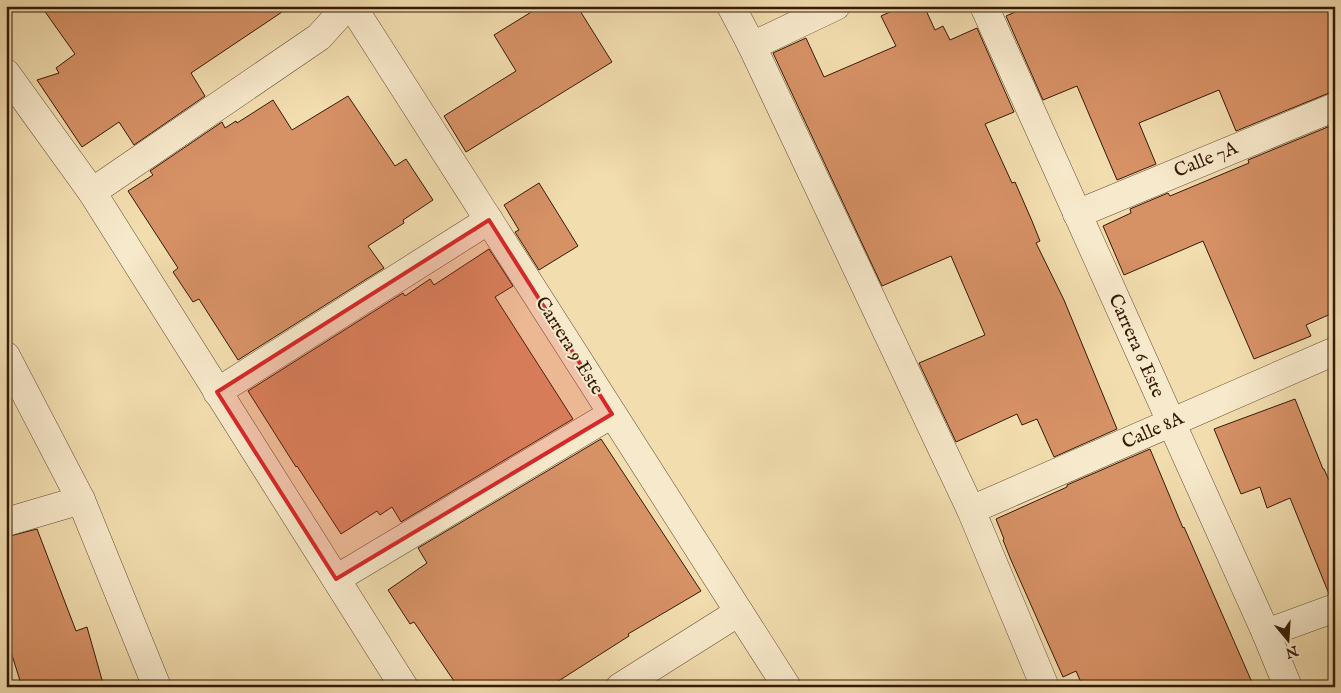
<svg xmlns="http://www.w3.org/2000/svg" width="1341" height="693" font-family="'IM FELL English',serif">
	<rect width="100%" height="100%" fill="#f2ddaf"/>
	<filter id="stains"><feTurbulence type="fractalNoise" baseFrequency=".004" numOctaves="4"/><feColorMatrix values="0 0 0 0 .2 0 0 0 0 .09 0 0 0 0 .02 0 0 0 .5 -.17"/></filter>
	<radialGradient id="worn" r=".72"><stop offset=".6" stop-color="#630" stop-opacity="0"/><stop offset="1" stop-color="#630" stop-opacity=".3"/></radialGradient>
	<g fill="#d69165" stroke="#351a07">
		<path d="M41,6H291L191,73L205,96L134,145L119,122L82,147L37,80L59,73L56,68L75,54Z"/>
		<path d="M541,6H577L612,62L466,152L444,116L516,71L494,35Z"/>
		<path d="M903,6H924L935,30L943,26L950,40L977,28L1014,112L985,124L1012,183L1015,182L1032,221L1040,241L1036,243L1064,300L1117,429L1054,457L1037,419L1022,425L1017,414L956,442L919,363L985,335L951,256L882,286L773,53L806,38L824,77L896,46L881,16Z"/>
		<path d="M1029,6H1335V92L1329,93L1236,131L1219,90L1139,123L1156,164L1117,180L1077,86L1043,100L1006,16Z"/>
		<path d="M348,96L395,166L406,159L433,200L403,220L404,223L368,246L384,268L238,360L199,299L193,302L173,272L178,268L128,191L153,175L150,171L222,122L225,128L236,121L237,123L273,100L292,130Z"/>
		<path d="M1335,124V312L1306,325L1311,336L1254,359L1203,241L1124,275L1103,226L1131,213L1130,209L1168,193L1170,196L1249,163L1248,160Z"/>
		<path d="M539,183L578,246L539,270L515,232L519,230L504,205Z"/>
		<path d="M489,249L513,286L495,297L573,419L401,522L392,507L380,515L377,511L341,534L297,466L296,467L248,391L403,293L405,296L430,279L434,285Z"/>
		<path d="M1295,399L1323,469H1324L1335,494V593L1329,594L1290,498L1267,508L1260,487L1241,494L1214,429Z"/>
		<path d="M601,439L701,591L628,634L629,636L549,687H458L414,622L410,624L388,590L427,563L418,548Z"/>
		<path d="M1150,449L1183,528L1184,527L1254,687H1083L1076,671L1063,677L1011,560L1003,540L1004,539L996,519L1067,487V485Z"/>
		<path d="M37,529L76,631L87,627L104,687H22L6,636V537Z"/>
	</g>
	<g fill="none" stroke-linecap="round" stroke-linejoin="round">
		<defs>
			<g id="minor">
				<path d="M352,6L787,687"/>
				<path d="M731,6L752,46L971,510L1045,687"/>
				<path d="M984,6L1266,633L1288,687"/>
				<path d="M752,46L836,6"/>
				<path d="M6,73L92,192L404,687"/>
				<path d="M92,192L319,37L347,6"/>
				<path d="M1077,214L1335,107"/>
				<path d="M6,356L81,500L157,687"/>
				<path d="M217,392L489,220"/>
				<path d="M971,510L1335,351"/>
				<path d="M6,522L81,500"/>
				<path d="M336,579L612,414"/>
				<path d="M1266,633L1335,608"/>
				<path d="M620,687L739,612"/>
			</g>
		</defs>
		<use href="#minor" stroke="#644b31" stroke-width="29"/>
		<use href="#minor" stroke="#f7e9cb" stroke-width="28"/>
	</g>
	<path fill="#d62828" fill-opacity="0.2" stroke="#d62828" stroke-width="4" stroke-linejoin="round" d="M489,220L612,414L336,579L217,392Z"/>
	<g text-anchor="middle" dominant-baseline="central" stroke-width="4" stroke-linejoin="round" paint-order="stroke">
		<g font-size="19" fill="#351a07" stroke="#f7e9cb">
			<text transform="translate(1206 160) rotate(-22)">Calle 7A</text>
			<text transform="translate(569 346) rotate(58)">Carrera 9 Este</text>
			<text transform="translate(1136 346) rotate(66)">Carrera 6 Este</text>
			<text transform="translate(1153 431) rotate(-24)">Calle 8A</text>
		</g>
	</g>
	<rect width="1341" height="693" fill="none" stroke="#f2ddaf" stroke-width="25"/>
	<rect x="8" y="8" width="1326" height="678" fill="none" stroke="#351a07" stroke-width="2.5"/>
	<rect x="12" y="12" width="1316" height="668" fill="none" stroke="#351a07"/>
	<g transform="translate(1288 640) rotate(162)" stroke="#f7e9cb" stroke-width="4" paint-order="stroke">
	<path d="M0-4L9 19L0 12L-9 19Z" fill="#351a07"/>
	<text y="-8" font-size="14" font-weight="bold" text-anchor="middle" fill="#351a07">N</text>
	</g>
	<rect width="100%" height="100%" filter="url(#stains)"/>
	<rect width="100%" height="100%" fill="url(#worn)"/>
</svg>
